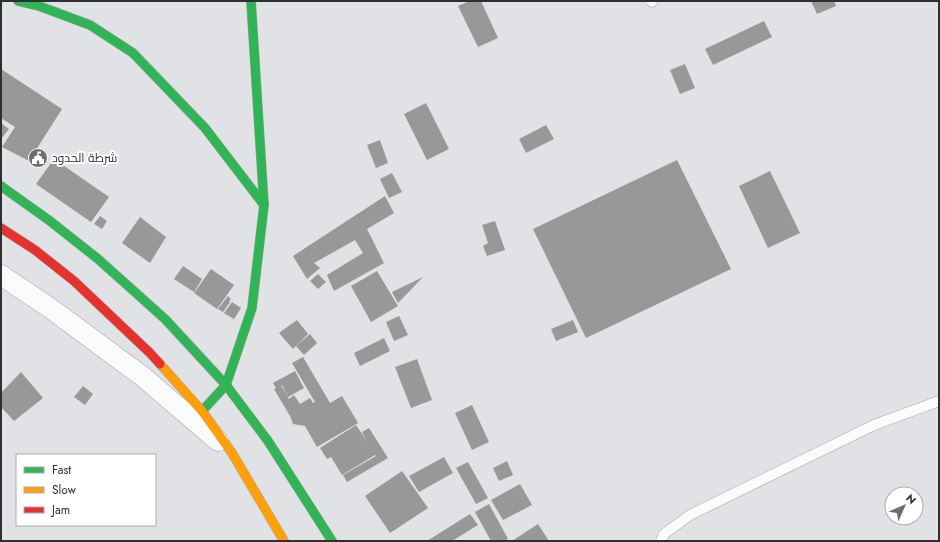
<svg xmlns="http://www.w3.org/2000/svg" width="940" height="542" font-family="Jost,Cairo,sans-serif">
	<rect width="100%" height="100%" fill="#e0e2e5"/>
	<g fill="#979898">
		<path d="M470,1H481L498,38L478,47L458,6Z"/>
		<path d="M811,1H834L836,6L817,14Z"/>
		<path d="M764,21L772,37L713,65L705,49Z"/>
		<path d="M685,64L695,88L680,94L670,70Z"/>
		<path d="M1,69L62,109L29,161L2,147L15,127L1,118Z"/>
		<path d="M426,103L449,149L427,160L404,114Z"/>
		<path d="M1,123L9,129L1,139Z"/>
		<path d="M546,125L554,139L526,153L519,139Z"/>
		<path d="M380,140L388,163L376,168L367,145Z"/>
		<path d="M54,159L109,197L91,222L36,184Z"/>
		<path d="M677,160L731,269L586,338L533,229Z"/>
		<path d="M770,171L800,233L768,248L739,186Z"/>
		<path d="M392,173L402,192L389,198L380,179Z"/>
		<path d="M385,196L394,213L367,229L384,263L334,291L327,275L363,253L355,240L314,263L320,268L307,279L293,256Z"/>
		<path d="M100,216L107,221L102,229L94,224Z"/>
		<path d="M140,217L166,237L150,263L122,243Z"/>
		<path d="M495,221L505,250L487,256L483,246L488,243L482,225Z"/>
		<path d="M183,266L202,279L194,292L174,279Z"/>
		<path d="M211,269L234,285L217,309L194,293Z"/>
		<path d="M377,271L398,306L371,322L351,286Z"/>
		<path d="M318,274L326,282L318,289L310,281Z"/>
		<path d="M423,277L398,303L392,292Z"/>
		<path d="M228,296L231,299L229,301L230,302L223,312L218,309Z"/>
		<path d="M232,302L241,308L234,319L224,313Z"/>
		<path d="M399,316L408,335L394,341L386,322Z"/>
		<path d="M297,320L308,334L293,349L279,333Z"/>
		<path d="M573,320L578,332L556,341L551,329Z"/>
		<path d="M310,334L317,343L304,355L296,346Z"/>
		<path d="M384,338L390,351L360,366L354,353Z"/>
		<path d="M303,357L330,403L342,396L358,423L317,447L305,426L293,424L290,416L274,389L276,388L273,383L295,371L304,388L288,397L282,385H281L289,399L294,395L300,404L310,398L313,403L315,402L292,363Z"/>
		<path d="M417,359L432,400L411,408L395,367Z"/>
		<path d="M21,372L43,398L14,421L1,407V393Z"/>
		<path d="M83,386L93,394L85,405L74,397Z"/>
		<path d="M472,405L489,442L472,450L455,413Z"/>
		<path d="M356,425L367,441L362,432L369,428L388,458L347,482L343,475L376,456L375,455L342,475L331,457L327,459L320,448Z"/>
		<path d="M444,457L453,473L419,492L409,476Z"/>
		<path d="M507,461L513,475L499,481L493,468Z"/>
		<path d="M468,462L488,498L476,504L456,468Z"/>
		<path d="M402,471L428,508L390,533L365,496Z"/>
		<path d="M520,484L532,505L503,520L491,500Z"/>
		<path d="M489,504L508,539L504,541H491L475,512Z"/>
		<path d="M470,514L478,525L452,541H427Z"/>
		<path d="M538,524L549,541H512Z"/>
	</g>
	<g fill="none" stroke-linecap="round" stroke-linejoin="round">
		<defs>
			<g id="lane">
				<path d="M651,1L652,2"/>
				<path d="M661,541L664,534L690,515L874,425L939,401"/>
			</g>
			<path id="street" d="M1,275L50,308L142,376L218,441"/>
			<g id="fast">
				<path d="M18,1L39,6L90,25L133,53L205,128L264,205"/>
				<path d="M1,186L50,221L98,259L165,319L226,385L268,441L332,541"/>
				<path d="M202,411L226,385L252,308L264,205L251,1"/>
			</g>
			<path id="slow" d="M160,364L202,411L232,453L284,541"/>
			<path id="jam" d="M1,228L35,250L74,281L150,353L160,364"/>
		</defs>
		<use href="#lane" stroke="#a8aaac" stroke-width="11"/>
		<use href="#street" stroke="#a8aaac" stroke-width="21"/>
		<use href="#fast" stroke="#a8aaac" stroke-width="10"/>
		<use href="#slow" stroke="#a8aaac" stroke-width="10"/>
		<use href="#jam" stroke="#a8aaac" stroke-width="10"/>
		<use href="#lane" stroke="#fafbfb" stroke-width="10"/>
		<use href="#street" stroke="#fafbfb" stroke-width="20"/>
		<use href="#fast" stroke="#30b455" stroke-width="9"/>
		<use href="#slow" stroke="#ff9f0a" stroke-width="9"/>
		<use href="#jam" stroke="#e5322d" stroke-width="9"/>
	</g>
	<defs>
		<symbol id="civic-disc" viewBox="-11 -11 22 22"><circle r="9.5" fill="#6c6e70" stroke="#fff"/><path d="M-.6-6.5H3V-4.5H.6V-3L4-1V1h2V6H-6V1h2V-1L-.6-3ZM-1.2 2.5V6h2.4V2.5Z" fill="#fff"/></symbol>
	</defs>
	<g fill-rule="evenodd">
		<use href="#civic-disc" x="27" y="147" width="22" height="22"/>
	</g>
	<g text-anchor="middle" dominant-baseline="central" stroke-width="4" stroke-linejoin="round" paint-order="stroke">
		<g font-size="12" fill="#2e2f31" stroke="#fff" text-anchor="start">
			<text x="52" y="158">شرطة الحدود</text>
		</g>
	</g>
	<rect width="940" height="542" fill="none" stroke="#2e2f31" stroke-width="4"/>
	<rect x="16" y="454" width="140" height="72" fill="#ffffff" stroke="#abacad"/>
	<rect x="24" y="467" width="20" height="6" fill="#30b455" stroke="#abacad"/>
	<text x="52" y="474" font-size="12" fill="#2e2f31">Fast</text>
	<rect x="24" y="487" width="20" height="6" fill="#ff9f0a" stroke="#abacad"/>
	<text x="52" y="494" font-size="12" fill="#2e2f31">Slow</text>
	<rect x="24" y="507" width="20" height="6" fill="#e5322d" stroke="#abacad"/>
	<text x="52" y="514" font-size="12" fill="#2e2f31">Jam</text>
	<g transform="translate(904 506) rotate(45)"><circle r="19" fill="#ffffff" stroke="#abacad"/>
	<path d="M0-3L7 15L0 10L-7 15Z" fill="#6c6e70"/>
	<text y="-6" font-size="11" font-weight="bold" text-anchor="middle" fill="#2e2f31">N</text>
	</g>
</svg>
